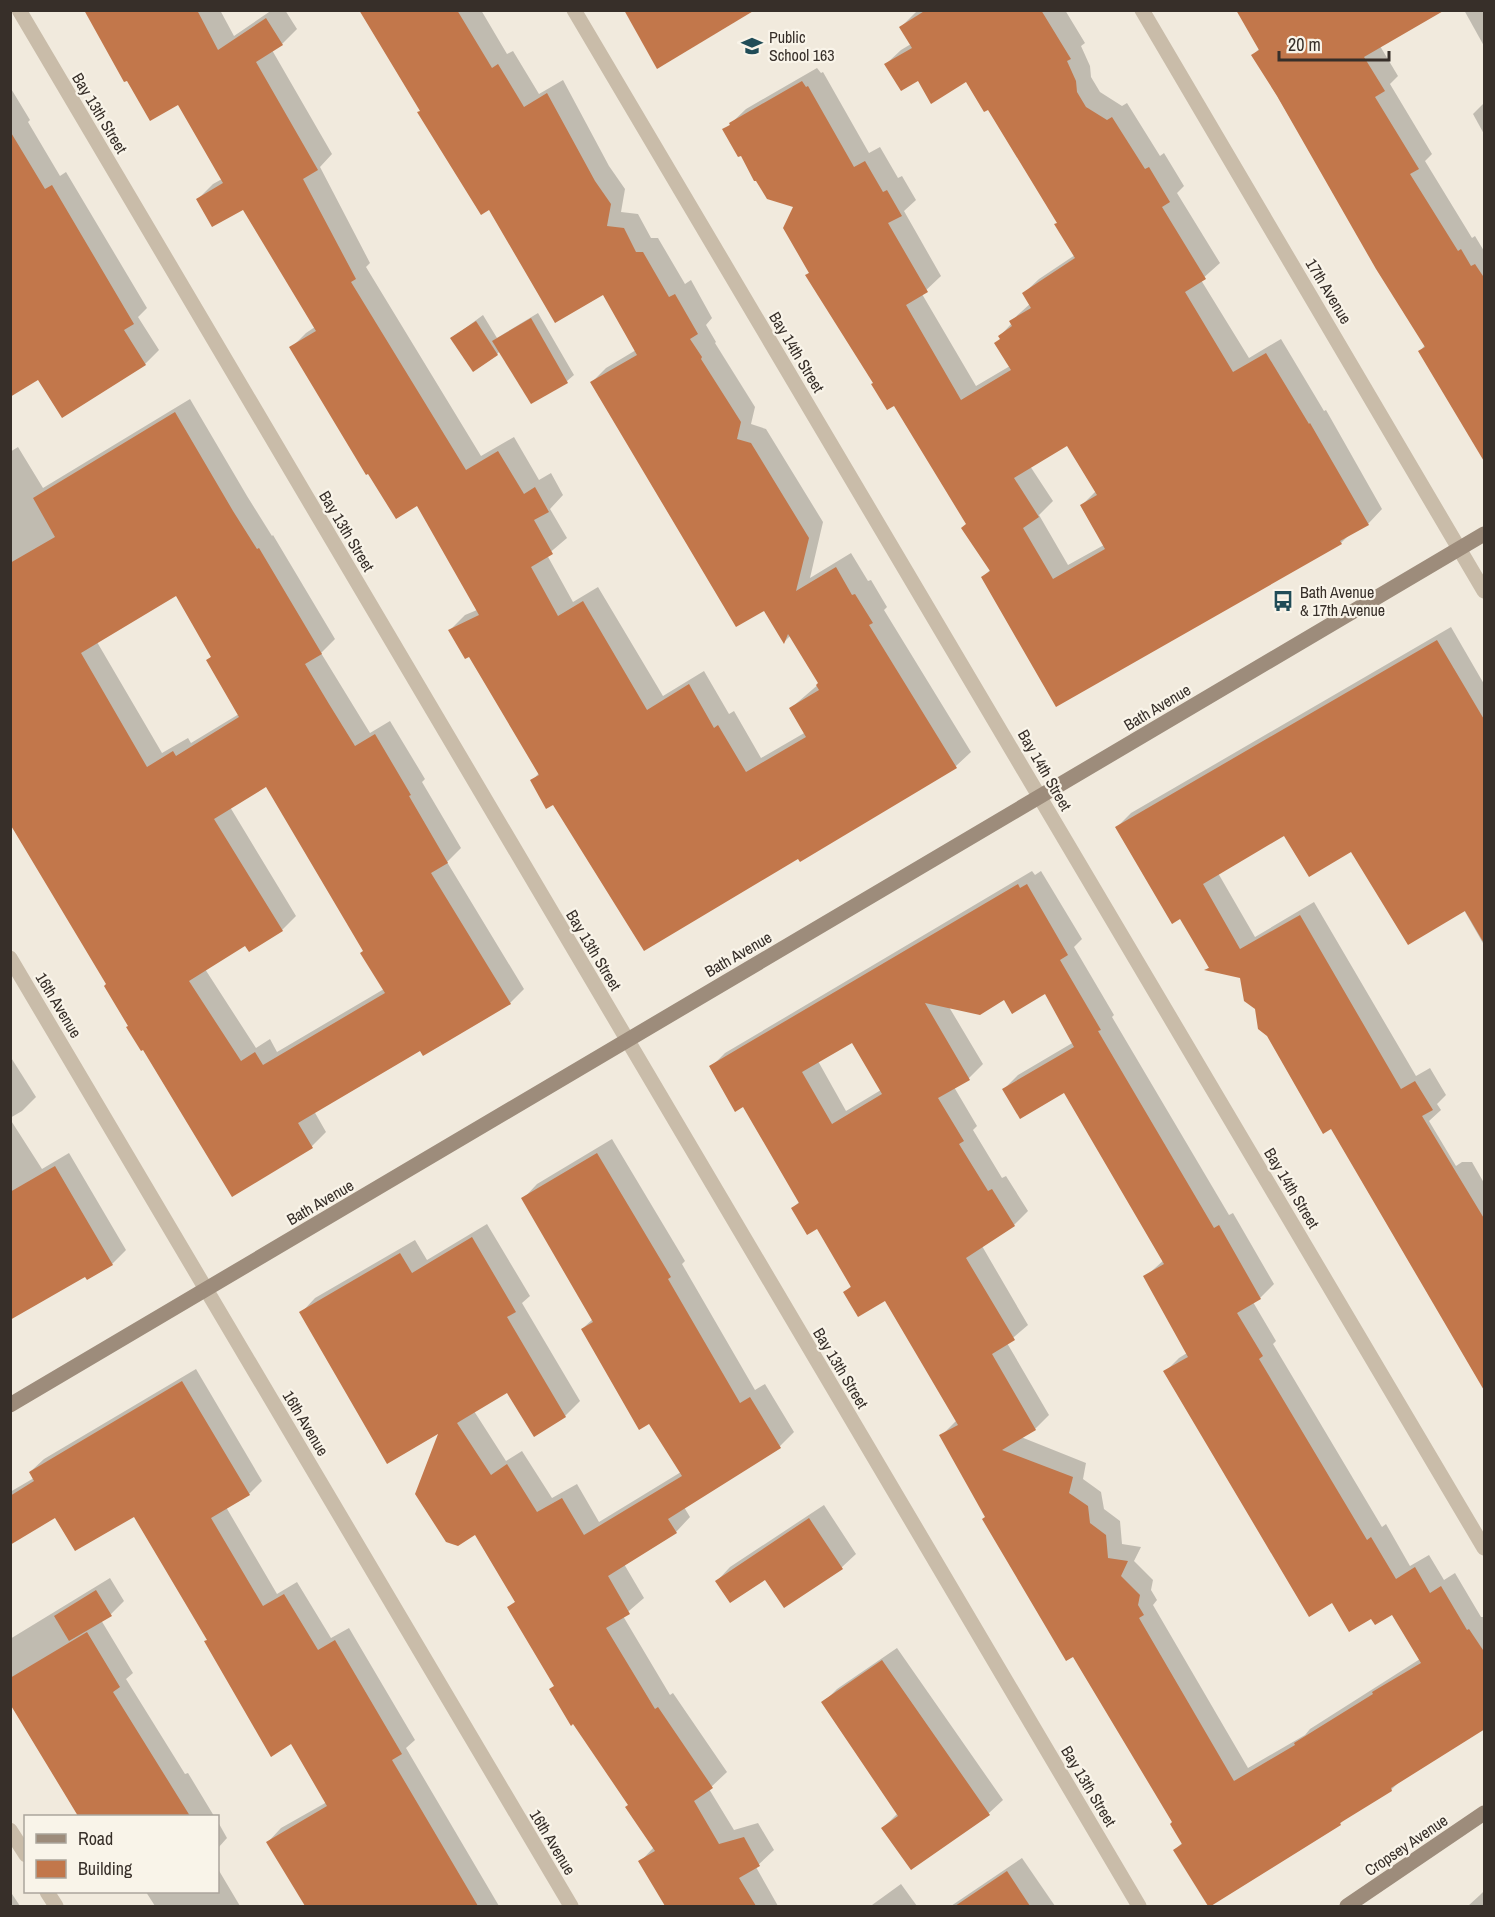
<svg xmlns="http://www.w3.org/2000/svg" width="1495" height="1917" font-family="'Archivo Narrow',sans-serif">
	<rect width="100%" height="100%" fill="#f1eadd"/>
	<g fill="#0003" fill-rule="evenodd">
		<path d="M86,10H220L234,36L272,10H285L297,29L282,44L272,50L332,154L320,167L370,263L366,267L481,456L514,437L539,480L551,473L563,495L550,509L567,538L547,555L573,602L598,587L663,696L704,671L729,714L734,711L761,758L806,732L791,708L820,683L790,636L784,642L764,609L591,383L606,368L636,350L603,293L489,208L421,111L361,10H481L507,54L513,51L539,94L563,80L609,166L625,189L621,212L638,214L651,238H658L685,284L691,280L712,318L706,325L716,342L715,343L755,407L751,424L766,429L823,522L810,578L851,553L868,581L871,580L887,607L884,610L971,752L956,766L801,860L799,857L554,803L532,781L539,773L469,655L450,630L465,615L477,610L418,504L291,348L306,333L315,327L243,208L198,199L213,184L222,179L178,103Z"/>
		<path d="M918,10H1065L1085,43L1081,46L1090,66L1091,77L1100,92L1122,106L1127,103L1160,156L1164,153L1184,186L1177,193L1220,263L1201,280L1249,358L1281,339L1324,411L1326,410L1382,509L1368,524L1349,535L1341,543L1056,705L983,577L990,570L967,523L895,403L875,383L807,275L810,272L795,206L741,154L724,130L746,109L817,68L821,73L823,72L869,153L880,147L898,178L902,176L916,200L904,211L941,276L922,294L976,386L1010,366L1000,336L1012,323L1011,321L1031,303L1024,293L1039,279L1075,255L1058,222L989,108L967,80L919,79L886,64L901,50L911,44L901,27ZM1067,444L1096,491L1081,506L1104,545L1068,565L1039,515L1053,501L1030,466Z"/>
		<path d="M1464,10H1484V46Z"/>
		<path d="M1380,46L1398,76L1390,84L1432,154L1425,161L1472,238L1475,236L1484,251V456L1420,351L1425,345L1253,55L1260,48Z"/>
		<path d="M10,87L30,120L28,122L60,176L66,172L147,308L138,317L159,350L145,364L10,381Z"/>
		<path d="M1484,103V134L1473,114Z"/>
		<path d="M538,313L574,375L567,381L500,351L497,354L452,338L483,315L497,338Z"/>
		<path d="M190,399L247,496L272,536L273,535L335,639L321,653L370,733L390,721L425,779L422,782L461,848L447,862L524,989L510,1003L420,1049L314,1111L326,1132L312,1146L233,1195L130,1026L108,983L10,823V452L18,447L43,488ZM177,594L212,656L208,660L239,714L191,743L188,738L162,753L97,642ZM267,785L364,951L384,989L277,1052L270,1039L256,1048L205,969L246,944L282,930L296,916L230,807Z"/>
		<path d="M1451,627L1484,684V945L1464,910L1352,850L1284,834L1218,873L1255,937L1314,902L1416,1076L1430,1068L1446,1095L1437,1104L1441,1110L1429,1121L1456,1166L1462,1162H1472L1484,1183V1387L1331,1127L1256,1008L1241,977L1207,969L1210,967L1181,917L1117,827L1131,813Z"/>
		<path d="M1032,871L1035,875L1041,871L1082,939L1074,947L1114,1015L1112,1017L1229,1215L1233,1213L1274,1284L1260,1298L1253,1302L1276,1341L1273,1344L1382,1527L1386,1524L1410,1566L1429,1555L1444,1580L1455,1573L1481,1617H1484V1727L1399,1782L1391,1790L1345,1818L1340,1824L1175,1850L1183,1842L1173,1822L1074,1655L987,1517L941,1436L957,1420L886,1299L845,1292L851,1286L818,1227L793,1208L800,1201L743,1105L711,1067L725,1053ZM1045,992L1074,1042L1018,1075L1004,1089L1064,1091L1164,1260L1145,1277L1187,1353L1179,1358L1165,1372L1333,1601L1372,1617L1392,1613L1420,1659L1310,1729L1305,1735L1248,1768L1153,1605L1157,1600L1151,1590L1153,1580L1134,1561L1141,1547L1122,1544L1120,1521L1104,1509L1101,1492L1083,1479L1086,1463L1021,1437L1035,1429L1049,1415L1007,1343L1028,1325L982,1246L1014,1225L1028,1211L1006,1176L1002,1178L973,1130L977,1126L954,1087L969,1078L983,1064L949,1007ZM852,1041L881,1090L846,1111L818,1061Z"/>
		<path d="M10,1056L36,1097L22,1111L10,1118Z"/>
		<path d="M10,1119L42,1169L69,1153L126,1250L112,1264L86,1275L10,1319Z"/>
		<path d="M612,1139L685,1261L682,1264L755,1390L765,1384L794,1432L780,1446L684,1507L690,1517L676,1532L624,1564L644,1598L623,1616L670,1695L673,1693L727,1772L709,1789L734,1830L758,1823L774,1850L756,1867L778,1906H667L640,1862L654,1847L509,1608L516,1601L441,1430L301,1313L315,1298L415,1240L427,1260L487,1224L530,1296L522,1303L580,1401L565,1416L535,1435L508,1391L474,1411L506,1461L522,1451L552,1498L577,1484L599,1522L681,1472L650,1422L582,1329L593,1319L523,1199L537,1184Z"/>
		<path d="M196,1369L262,1481L249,1494L226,1507L277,1594L297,1582L331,1638L349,1628L415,1740L406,1748L499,1906H307L268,1842L281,1828L327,1802L292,1742L209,1639L134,1515H56L10,1543V1492L34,1478L30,1472L44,1459Z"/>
		<path d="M824,1505L856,1554L842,1567L784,1606L765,1578L717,1581L730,1567Z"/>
		<path d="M110,1578L124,1601L111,1614L101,1620L133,1673L126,1679L185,1774L188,1773L214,1816H79L10,1701V1639Z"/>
		<path d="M897,1648L1003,1800L989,1813L883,1828L898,1813L823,1703L837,1689Z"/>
		<path d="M218,1822L227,1838L218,1848Z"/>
		<path d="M1022,1858L1055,1906H951Z"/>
		<path d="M218,1869L240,1906H155L146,1892H218Z"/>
		<path d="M901,1884L917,1906H870L872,1905Z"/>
		<path d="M10,1891L20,1906H10Z"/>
		<path d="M1484,1891V1906H1468L1480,1895Z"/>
	</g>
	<g fill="#c2774b" fill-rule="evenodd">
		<path d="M84,10H197L218,50L266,18L283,45L256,62L318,170L303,179L356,279L351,282L466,470L498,451L524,494L535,487L549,512L534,520L553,554L531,567L558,616L583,601L647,710L689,684L714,728L718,725L746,772L806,737L789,708L819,690L816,685L818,683L788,634L784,644L764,611L736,627L590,382L637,355L603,295L555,323L489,210L481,215L417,112L420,111L359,10H457L492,68L498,64L524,107L547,93L595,181L611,204L607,226L624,228L636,252H643L669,297L675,294L698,334L690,339L702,357L701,359L741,422L737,439L751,443L809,538L796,591L836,567L852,595L855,594L873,623L869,625L957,768L800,862L798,859L644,951L553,805L546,809L530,780L539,775L469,657L465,659L448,630L479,615L417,506L396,519L368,474L366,475L289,347L316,331L243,210L212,227L196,199L223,183L178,105L150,121L127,81L124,82Z"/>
		<path d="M624,10H755L657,69Z"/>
		<path d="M926,10H1041L1071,59L1067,61L1076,81L1077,92L1086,107L1107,120L1112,117L1145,169L1149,167L1170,202L1162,207L1206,279L1185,292L1233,372L1266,353L1309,424L1310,423L1369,525L1340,541L1342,544L1056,707L981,577L990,571L961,528L966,524L894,406L887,410L871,384L873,383L805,275L809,273L783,228L793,207L767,199L756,181H754L741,156L738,157L722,129L730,125L729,123L802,81L806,87L808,86L854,167L865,161L883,192L887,190L902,216L888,223L928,292L906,305L961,400L1011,370L994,343L1000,339L998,336L1012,326L1009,321L1031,308L1022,293L1075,258L1054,224L1057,223L988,110L984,112L966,82L931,104L918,81L901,91L884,64L912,48L899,27ZM1067,446L1097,495L1080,505L1105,549L1053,579L1023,528L1039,517L1014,478Z"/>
		<path d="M1236,10H1445L1364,57L1385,91L1375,97L1419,169L1410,174L1458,251L1461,249L1471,266L1475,264L1485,279V463L1418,351L1425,347L1376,269L1277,96L1251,55L1259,50Z"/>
		<path d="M10,131L45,189L52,185L134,324L124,330L146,365L62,418L38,380L10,397Z"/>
		<path d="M531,318L568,383L531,404L492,341Z"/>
		<path d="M476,321L498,355L473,372L450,338Z"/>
		<path d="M175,412L233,511L257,549L259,548L322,654L305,664L329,704L355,746L375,734L411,795L409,796L448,863L431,873L511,1004L423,1056L420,1051L298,1123L313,1148L232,1197L143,1050L141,1051L126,1027L128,1026L104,986L106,984L10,824V563L55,537L33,498ZM176,596L211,657L206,660L239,717L176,756L173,751L147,767L81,653ZM266,787L363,951L360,953L385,993L263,1065L255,1052L241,1061L189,981L245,946L249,952L283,931L214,819Z"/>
		<path d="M1437,640L1485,721V945L1465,911L1408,945L1351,852L1309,877L1284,836L1203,884L1240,949L1300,915L1401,1089L1415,1081L1433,1110L1422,1116L1485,1220V1392L1331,1129L1323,1134L1267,1036L1258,1029L1255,1009L1244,1001L1240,978L1204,970L1209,968L1180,919L1172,924L1115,827Z"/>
		<path d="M1018,884L1020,888L1027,884L1068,955L1060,960L1101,1030L1098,1031L1214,1228L1219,1225L1261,1299L1237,1313L1263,1356L1259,1359L1367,1540L1371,1537L1396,1579L1415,1567L1430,1593L1441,1586L1467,1630L1469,1629L1485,1653V1729L1391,1788L1392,1791L1340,1823L1341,1825L1211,1906H1208L1173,1850L1182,1844L1170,1824L1172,1822L1073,1657L1066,1661L982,1519L985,1517L939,1435L958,1425L885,1301L858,1317L843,1292L851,1287L817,1229L807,1235L791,1208L799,1203L743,1107L735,1112L709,1066ZM1045,994L1074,1047L1002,1089L1020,1119L1064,1093L1164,1264L1143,1276L1188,1357L1163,1371L1309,1617L1332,1603L1349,1632L1371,1619L1375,1625L1392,1615L1421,1663L1372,1692L1373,1694L1294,1743L1295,1745L1234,1781L1139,1618L1144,1615L1138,1605L1140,1595L1121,1576L1128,1561L1108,1558L1106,1535L1090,1523L1088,1506L1069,1493L1073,1477L1002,1450L1036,1430L992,1354L1015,1340L966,1258L1015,1226L992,1189L988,1191L959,1144L964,1141L938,1098L970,1080L925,1003L980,1015L1004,1000L1012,1014ZM852,1043L882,1094L832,1124L802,1072Z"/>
		<path d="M597,1153L671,1277L668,1279L740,1403L750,1397L781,1448L668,1519L677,1533L608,1576L630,1614L606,1628L655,1709L658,1707L713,1788L694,1801L719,1844L744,1837L760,1866L739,1878L756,1906H665L638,1861L655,1851L625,1807L628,1805L573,1724L571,1726L549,1689L554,1686L507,1607L515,1602L475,1535L458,1546L446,1542L415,1494L438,1434L387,1464L299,1312L400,1253L412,1273L472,1237L516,1312L507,1317L566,1417L534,1437L507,1393L457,1423L491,1475L507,1464L537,1512L562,1498L584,1535L682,1476L649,1424L639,1430L581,1329L593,1322L521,1198Z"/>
		<path d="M55,1166L113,1265L87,1280L85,1277L10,1320V1192Z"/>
		<path d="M182,1381L250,1495L211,1518L263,1606L284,1594L318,1650L335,1640L402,1754L392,1760L478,1906H305L266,1842L327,1806L291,1744L271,1757L204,1641L207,1640L134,1517L75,1551L55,1518L10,1545V1496L34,1481L29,1472Z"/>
		<path d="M809,1518L843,1569L784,1608L765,1580L730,1603L715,1581Z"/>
		<path d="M96,1590L112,1616L69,1641L54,1616Z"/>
		<path d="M87,1632L120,1687L113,1692L190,1816H78L10,1704V1678Z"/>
		<path d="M882,1660L990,1815L911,1870L881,1828L898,1816L821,1702Z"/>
		<path d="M1007,1871L1030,1906H955Z"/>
	</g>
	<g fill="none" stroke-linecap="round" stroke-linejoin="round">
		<g stroke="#c9bca9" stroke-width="15">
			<path d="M19,10L1139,1906"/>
			<path d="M574,10L1484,1548"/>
			<path d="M1142,10L1484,591"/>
			<path d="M10,958L571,1906"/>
			<path d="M10,1830L26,1855"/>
			<path d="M47,1892L56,1906"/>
		</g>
		<g stroke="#9d8c7b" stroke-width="15">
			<path d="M10,1405L1484,534"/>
			<path d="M1347,1906L1484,1813"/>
		</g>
	</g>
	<defs>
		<symbol id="school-bare" viewBox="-9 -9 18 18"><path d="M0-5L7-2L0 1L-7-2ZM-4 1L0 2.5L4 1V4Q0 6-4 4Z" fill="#204c57" stroke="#f9f4e9" stroke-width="2.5" paint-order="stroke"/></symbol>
		<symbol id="bus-bare" viewBox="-9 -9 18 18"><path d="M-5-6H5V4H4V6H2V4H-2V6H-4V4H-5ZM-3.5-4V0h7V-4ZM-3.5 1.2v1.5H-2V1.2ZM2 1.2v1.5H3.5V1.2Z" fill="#204c57" stroke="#f9f4e9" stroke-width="2.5" paint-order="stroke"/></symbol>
	</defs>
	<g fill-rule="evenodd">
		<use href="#school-bare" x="737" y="31" width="30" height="30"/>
		<use href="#bus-bare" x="1268" y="586" width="30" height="30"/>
	</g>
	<g text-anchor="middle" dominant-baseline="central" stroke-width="4.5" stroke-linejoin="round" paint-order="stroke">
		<g font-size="16" fill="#372f29" stroke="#f9f4e9" text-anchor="start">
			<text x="769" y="37">Public<tspan x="769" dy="18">School 163</tspan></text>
			<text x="1300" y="592">Bath Avenue<tspan x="1300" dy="18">&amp; 17th Avenue</tspan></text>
		</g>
		<g font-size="16" fill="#372f29" stroke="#f9f4e9">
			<text transform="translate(100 113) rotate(59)">Bay 13th Street</text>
			<text transform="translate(1329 291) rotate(59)">17th Avenue</text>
			<text transform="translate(797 352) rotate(59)">Bay 14th Street</text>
			<text transform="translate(347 531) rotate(59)">Bay 13th Street</text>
			<text transform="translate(1157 707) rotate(-31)">Bath Avenue</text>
			<text transform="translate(1045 770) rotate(60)">Bay 14th Street</text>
			<text transform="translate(594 950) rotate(59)">Bay 13th Street</text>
			<text transform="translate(738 954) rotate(-30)">Bath Avenue</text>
			<text transform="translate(59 1005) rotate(59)">16th Avenue</text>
			<text transform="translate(1292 1188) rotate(59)">Bay 14th Street</text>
			<text transform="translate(320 1202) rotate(-30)">Bath Avenue</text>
			<text transform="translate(841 1368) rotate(59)">Bay 13th Street</text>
			<text transform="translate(306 1423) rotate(59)">16th Avenue</text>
			<text transform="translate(1089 1786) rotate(59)">Bay 13th Street</text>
			<text transform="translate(553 1842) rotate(59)">16th Avenue</text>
			<text transform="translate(1406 1845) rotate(-34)">Cropsey Avenue</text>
		</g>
	</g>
	<rect width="1495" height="1917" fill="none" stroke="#372f29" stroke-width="24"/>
	<rect x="24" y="1815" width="195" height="78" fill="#f9f4e9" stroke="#aba59c" stroke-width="1.5"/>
	<rect x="36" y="1834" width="30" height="9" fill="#9d8c7b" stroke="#aba59c" stroke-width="1.5"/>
	<text x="78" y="1845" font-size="18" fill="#372f29">Road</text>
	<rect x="36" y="1860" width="30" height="18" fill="#c2774b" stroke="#aba59c" stroke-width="1.5"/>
	<text x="78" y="1875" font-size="18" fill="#372f29">Building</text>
	<path d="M1279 51v9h110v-9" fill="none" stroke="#372f29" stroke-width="3"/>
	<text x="1288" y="51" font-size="18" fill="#372f29" stroke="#f9f4e9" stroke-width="4.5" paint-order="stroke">20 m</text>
</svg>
